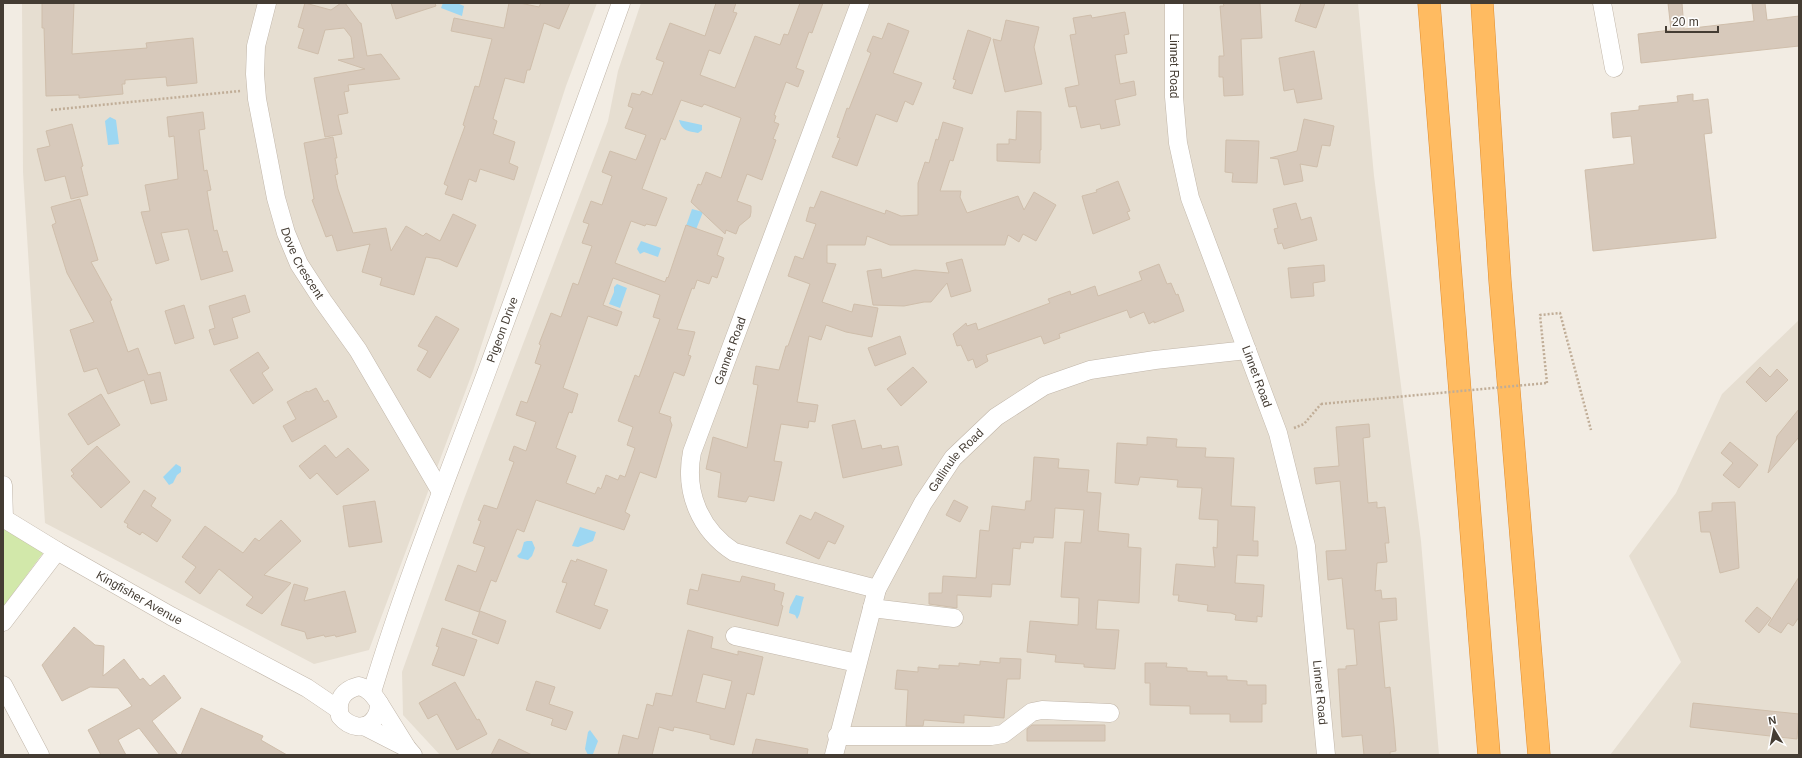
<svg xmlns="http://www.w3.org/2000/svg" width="1802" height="758" font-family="Helvetica,sans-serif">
	<rect width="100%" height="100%" fill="#f2ece3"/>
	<g fill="#e6ded1">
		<path d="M22,3H597L566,86L473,371L369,650L314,664L45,523L23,172Z"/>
		<path d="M641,3H1358L1374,176L1421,541L1439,755H440L403,715L402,672L464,499L608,121L618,71Z"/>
		<path d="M1799,320V755H1610L1681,662L1629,556L1676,493L1722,394Z"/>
	</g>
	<path fill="#d2e8aa" d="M3,521L46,549L3,607Z"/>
	<g fill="#9dd7f2">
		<path d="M443,3H457L464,6L462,16L441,8Z"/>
		<path d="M110,117L116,120L119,144L108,145L105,121Z"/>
		<path d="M679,120L702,125V130L698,133C688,131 682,131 679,120Z"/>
		<path d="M692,209L703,212L695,232L685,229Z"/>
		<path d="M641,241L661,248L658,257L644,252L640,254L637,249Z"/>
		<path d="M617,284L627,288L620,308L609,304L614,292V287Z"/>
		<path d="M176,464L181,467V472L177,475L173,483L169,485L163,477Z"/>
		<path d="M580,527L596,532L593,541L578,547L572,546Z"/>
		<path d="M527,541H532L535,548L532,556L528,560L519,558L517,556L521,552L524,542Z"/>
		<path d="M796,595L804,597C801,604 801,614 797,619L795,615L789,613L790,607Z"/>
		<path d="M590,730L598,741L593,754L588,755L585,749L588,732Z"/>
	</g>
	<g fill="#d7c9bb" stroke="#cfbeab" fill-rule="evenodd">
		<path d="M42,3H74L72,54L147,48L146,43L193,38L197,83L167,86L166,77L125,80V84H122L123,94L79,98V95L46,96L44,28H42Z"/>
		<path d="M305,3L331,10L341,3H345L360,23H361L367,56L381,54L400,79L348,85L349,91L344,92L348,113L338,115L342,134L325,137L314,78L365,69L338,60L354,58L351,37L344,28L325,30L318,54L298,48L304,29L298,27Z"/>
		<path d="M391,3H435L436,6L396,19Z"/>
		<path d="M509,3H520L539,7L541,3H570L559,29L544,23L530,70H527L524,83L505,78L493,119L497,121L493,134L515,142L509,163L518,167L514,180L480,169L476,182L469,179L462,200L445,194L448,186L444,184L465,126L463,125L475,86L479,87L492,39L451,31L454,18L504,28Z"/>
		<path d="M716,3H736L733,12L737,13L720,54L709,50L700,75L735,88L755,36L780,45L784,34L788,35L800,3H823L812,33L809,32L796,68L804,71L798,87L786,82L774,115L776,116L774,122L779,124L773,139L776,140L762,180L747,174L737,201L751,206V212L750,217L739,226L736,234L726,230L725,234L691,202L698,184L701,185L706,172L721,178L741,118L704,104L702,107L681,100L665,140L661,138L642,189L667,198L656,226L646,224L645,226L631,221L615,263L665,282L667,277L668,278L686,225L723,238L717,255L724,258L717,278L712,276L709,284L697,280L694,289L692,288L677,329L695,332L688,355L691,356L684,376L674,372L659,413L671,417L670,420L672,425L656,478L640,472L625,512L630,515L624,530L536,500L524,532L517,529L496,582L491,580L479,612L445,600L458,565L476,572L485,547L473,543L481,521L478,520L484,505L497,509L514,462L509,460L514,446L526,451L536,422L516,415L521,401L527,403L541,365L535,363L541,345L539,344L551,313L561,317L573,283L578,285L592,246L582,243L589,224L583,222L591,201L602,205L612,176L602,172L610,151L636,160L646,135L625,128L633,108L628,106L632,93L640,95L642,91L652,95L664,62L656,59L670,23L705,36ZM613,278L660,295L653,317L660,319L639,377L635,375L618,421L633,427L627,445L635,448L625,477L620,475L618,480L606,475L601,489L598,487L595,494L566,483L576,456L556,448L569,412L572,413L578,394L563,388L588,316L617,326L622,312L603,305Z"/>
		<path d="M1223,3H1260L1262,38L1241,39L1243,95L1224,96L1223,77H1219V56H1224L1220,6H1224Z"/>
		<path d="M1301,3H1325L1316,28L1295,21Z"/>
		<path d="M1668,3H1682L1684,29L1754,21L1752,3H1765L1767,20L1799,16V46L1641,63L1638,34L1671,30Z"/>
		<path d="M1125,12L1129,34L1124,35L1127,53L1115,55L1120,84L1134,81L1136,95L1115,100L1120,125L1101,129L1100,124L1081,128L1076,106L1069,107L1065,88L1079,85L1070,35L1076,34L1073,18L1091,15L1092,18Z"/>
		<path d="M1006,20L1039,27L1034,47L1042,84L1005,92L993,39L1001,41Z"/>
		<path d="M888,23L909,31L893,73L922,83L913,105L905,101L897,122L876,114L857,166L832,157L840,138L837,137L847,108L849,109L871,53L867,51L873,36L882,39Z"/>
		<path d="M968,30L991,38L972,94L953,88L956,80L953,79Z"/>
		<path d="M1314,51L1322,99L1297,103L1294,89L1284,91L1279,58Z"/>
		<path d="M1693,94V101L1708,99L1712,133L1704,134L1716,238L1593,251L1585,170L1634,164L1631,136L1613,138L1611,113L1639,110V106L1678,102L1677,96Z"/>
		<path d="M1017,111L1041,112V150H1040V163L997,161V144H1009V139L1016,140Z"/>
		<path d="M203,112L205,129L199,130L204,171L207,170L211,190L207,191L214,231L217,230L223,252L227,251L233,271L201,280L188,229L161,233L169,260L156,264L141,212L150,211L145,185L178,179L174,136L169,137L167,117Z"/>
		<path d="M1304,119L1334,126L1330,146L1322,145L1317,167L1300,164L1303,181L1284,185L1278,159L1270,158L1297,151Z"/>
		<path d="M943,122L963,128L953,161L950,160L940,191H961L960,197L967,213L1018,196L1024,210L1034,192L1056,205L1036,241L1023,234L1019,242L1008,235L1005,245H890L867,236L865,245H827V263L836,264L822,302L852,312L854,304L878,308L872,337L846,332L826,325L821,340L809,336L797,402L818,405L815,422L809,421L808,428L781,424L774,461L782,462L774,501L749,496L746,502L718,497L721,473L706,469L713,437L747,448L758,385L753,384L756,366L779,370L786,346H788L810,284L788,276L795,256L803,259L816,224L806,221L810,207L814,208L821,191L885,214L886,210L901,216L918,215V183L925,162L929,163L936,139L938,140Z"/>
		<path d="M72,124L83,166L81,167L88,195L71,199L65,176L45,181L37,149L50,146L46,131Z"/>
		<path d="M333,137L337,158H335L338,174L335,175L338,189L353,233L386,228L391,251L406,226L423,236L426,233L440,241L453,214L476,225L457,267L439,259L426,257L414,295L380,285L382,278L362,272L370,244L337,251L332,235L326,237L312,200L314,199L304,143Z"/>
		<path d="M1226,140L1259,141L1257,183L1232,182L1233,173L1225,172Z"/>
		<path d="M1118,181L1130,211L1127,212L1130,219L1093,234L1082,196L1097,192L1096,190Z"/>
		<path d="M80,199L98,260L91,262L112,300L110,301L128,352L138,348L148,375L160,372L167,400L151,404L144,380L108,394L97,368L84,372L70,330L94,322L67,273L52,225L56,223L51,207Z"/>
		<path d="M1296,203L1301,220L1311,217L1317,240L1284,249L1282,243L1278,244L1274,229L1278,228L1273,209Z"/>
		<path d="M962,259L971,291L951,297L947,283L931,302H924L904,306L873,305L867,271L881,269L882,278L915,270L949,273L946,263Z"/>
		<path d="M1159,264L1167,284L1171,283L1176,295L1178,294L1184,311L1154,323V321L1149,324L1144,312L1130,318L1127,310L1059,334L1060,338L1044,344L1041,336L986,355L988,361L976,368L973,359L968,361L961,345L957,346L953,334L966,323L967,326L976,323L978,330L1050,303L1048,299L1070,291L1071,295L1095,286L1098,296L1142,280L1139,272Z"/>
		<path d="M1324,265L1325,281L1313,283L1314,296L1291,298L1288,268Z"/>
		<path d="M245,295L250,312L232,318L238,338L214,345L209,330L215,328L209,306Z"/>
		<path d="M184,305L194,338L175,344L165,311Z"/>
		<path d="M436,316L459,329L430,378L417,370L428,351L418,346Z"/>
		<path d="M900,336L906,354L875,366L868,348Z"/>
		<path d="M258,352L269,368L262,373L273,390L253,404L230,370Z"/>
		<path d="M913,367L927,382L901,406L887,389Z"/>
		<path d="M1760,367L1770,377L1777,369L1788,380L1766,402L1746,382Z"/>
		<path d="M316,388L324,402L328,400L337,417L292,442L283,426L296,419L287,402L307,391L308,392Z"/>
		<path d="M101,394L120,425L88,445L68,414Z"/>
		<path d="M1799,409V437L1768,473L1777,436Z"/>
		<path d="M855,420L862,449L881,445L882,449L898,446L902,465L843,478L832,425Z"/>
		<path d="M1369,424L1370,437L1363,438L1368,503L1377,502V508L1385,507L1389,543H1385L1387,562L1377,563L1375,591L1381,590L1382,599L1396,598L1397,620L1379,622L1385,688L1390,687L1394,726L1396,751L1390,752V755H1364L1362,735L1342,737L1338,669H1346V666L1357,665L1354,629H1347L1342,578L1328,580L1326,551L1346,550L1340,481L1316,484L1314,468L1339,466L1336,427Z"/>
		<path d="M1147,437L1177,439L1176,447L1206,448L1205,457L1234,458L1231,506L1255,507L1253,541H1258V556L1237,555L1235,583L1264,585L1262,617L1257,616V622L1235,620L1236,615L1231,613L1207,611L1208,605L1178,601L1179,595H1173L1176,564L1215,567L1213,547L1217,548L1218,520L1199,519L1202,488L1177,487L1178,480L1140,477L1138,485L1115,483L1117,443L1147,445Z"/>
		<path d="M1730,442L1758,465L1739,488L1723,475L1733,463L1721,453Z"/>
		<path d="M325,445L336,458L348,448L369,470L337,495L317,473L310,479L299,466Z"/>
		<path d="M97,446L130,482L101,508L71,476L74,474L71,470Z"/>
		<path d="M1034,457L1059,459L1058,468L1089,470L1087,492L1101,493L1098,531L1129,534L1128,547L1141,548L1139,603L1098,600L1096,629L1119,630L1115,669L1084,667V664L1055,662L1056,655L1027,652L1030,621L1078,625L1079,598L1061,597L1065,542L1081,543L1084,510L1055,508L1053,538L1034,537L1033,543L1021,542L1020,549L1013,548L1010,585L992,584L991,597L957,595V608L929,604V593H942L943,576L976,578L980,530L989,531L992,506L1025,510L1026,501H1031Z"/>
		<path d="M144,490L156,498L151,506L171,520L157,542L142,532L140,535L127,527L128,524L124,522Z"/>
		<path d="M954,500L968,507L960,522L946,515Z"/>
		<path d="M375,501L382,542L349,547L343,506Z"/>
		<path d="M1735,502L1739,568L1720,573L1710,532H1701L1699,512L1712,511V503Z"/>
		<path d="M815,512L844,526L835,544L828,541L819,559L786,543L800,515L811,520Z"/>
		<path d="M281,520L301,541L264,575L291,583L262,614L246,605L253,597L219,569L200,594L185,582L196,567L182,557L205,526L243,553L255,538L259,541Z"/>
		<path d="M577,559L607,570L594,605L608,610L600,629L556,612L567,583L562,582L571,560L576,562Z"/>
		<path d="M702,574L740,582L742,576L775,584L774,590L784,593L781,605L783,606L778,626L687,604L690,589L698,591Z"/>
		<path d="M1799,577V617L1793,626L1788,623L1781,633L1768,625Z"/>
		<path d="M294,584L308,588L304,601L345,591L356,632L336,637L335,635L325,637L324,635L307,639L305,632L281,625Z"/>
		<path d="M1757,607L1771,618L1759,633L1745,621Z"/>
		<path d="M480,611L506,621L498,644L472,634Z"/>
		<path d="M74,627L95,645L104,646L103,676L124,659L140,680L143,678L150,686L164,675L181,698L152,721L178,755H160L139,728L118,740L126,755H101L88,730L132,706L118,688L90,687L62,701L42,665Z"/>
		<path d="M442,628L477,640L464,676L432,665L439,647L436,646Z"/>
		<path d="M688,630L713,637L711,648L738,655V651L763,657L754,695L747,693L734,745L710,739V735L689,730L674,727L673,731L659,727L652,755H618L623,735L638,739L647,704L653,706L656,693L672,696ZM703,674L732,681L725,709L696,702Z"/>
		<path d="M1000,658L1021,659L1020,679H1007L1004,718L964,715V723L924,720L923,726H906L908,690L895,689L897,670L918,672V667L939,669V665L959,666V663L980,665V661L1000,663Z"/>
		<path d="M1145,663H1167L1166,667L1187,668V671L1207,672V676H1227V680L1247,681V685H1266V704H1262V722H1230V714H1190V706L1150,705V683H1145Z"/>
		<path d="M536,681L555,687L549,704L573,712L566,730L551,725L553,719L526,710Z"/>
		<path d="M455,682L477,720L479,719L487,734L457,750L437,714L428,719L419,703Z"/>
		<path d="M1693,703L1799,714L1797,739L1690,727Z"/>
		<path d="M201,708L263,736L261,740L287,755H181Z"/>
		<path d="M1032,725H1105V741H1027V729Z"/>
		<path d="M499,739L532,755H491Z"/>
		<path d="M756,739L808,749L807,755H752Z"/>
	</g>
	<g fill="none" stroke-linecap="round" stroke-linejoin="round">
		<defs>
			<g id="minor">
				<path id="s1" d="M267,3L256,46L255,74L257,99L276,198L286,233L299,264L323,301L358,350L441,492"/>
				<path d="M860,3L692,452C684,492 700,530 734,552L877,589"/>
				<path id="s2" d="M1174,3V97L1178,143L1190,198L1278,433L1306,546L1326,755"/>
				<path d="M1602,3L1614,68"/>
				<path d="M3,485L4,518"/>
				<path id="s3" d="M3,518L57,551L171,616L307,688L338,709"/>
				<path d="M872,608L954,618"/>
				<path d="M3,622L57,551"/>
				<path d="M735,636L857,663"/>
				<path d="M3,685L40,755"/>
				<path d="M359,686C369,689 373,694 379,703C379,708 378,714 375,718C366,732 349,727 340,716C336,700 343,690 359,686Z"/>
				<path id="s4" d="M372,692C403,589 443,488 481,387C529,259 575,131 621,3"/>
				<path d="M379,703L407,748L413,755"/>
				<path d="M364,726L407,748"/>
				<path d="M837,736H991L1003,734L1032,712L1042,710L1110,713"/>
				<path id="s5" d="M834,755L877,589L923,503L953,458L996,417L1044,386L1090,370L1155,360L1247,350"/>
			</g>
			<g id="highway">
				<path d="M1429,3L1489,755"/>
				<path d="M1482,3L1500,281L1539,755"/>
			</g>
		</defs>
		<use href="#minor" stroke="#c1b6a9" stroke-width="19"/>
		<use href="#highway" stroke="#e18d2e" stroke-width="23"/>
		<g stroke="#c0ad97" stroke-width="2.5" stroke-dasharray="2 2" stroke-linecap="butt">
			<path d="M51,110L240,91"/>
			<path d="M1547,383L1540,315L1560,313L1591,430"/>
			<path d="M1294,428L1304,424L1321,404"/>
		</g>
		<use href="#minor" stroke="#fff" stroke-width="18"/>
		<use href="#highway" stroke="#ffbb61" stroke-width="22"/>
		<path stroke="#c0ad97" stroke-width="2.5" stroke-dasharray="2 2" stroke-linecap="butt" d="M1321,404L1547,383"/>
	</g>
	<g text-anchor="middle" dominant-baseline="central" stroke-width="3" stroke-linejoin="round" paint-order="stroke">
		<g font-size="12" fill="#443c33" stroke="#fff">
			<text stroke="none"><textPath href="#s2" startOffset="63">Linnet Road</textPath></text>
			<text stroke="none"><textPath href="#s1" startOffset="269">Dove Crescent</textPath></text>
			<text stroke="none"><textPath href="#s4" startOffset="385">Pigeon Drive</textPath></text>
			<text transform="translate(730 351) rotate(-70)">Gannet Road</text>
			<text stroke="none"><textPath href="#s2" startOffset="387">Linnet Road</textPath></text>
			<text stroke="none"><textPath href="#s5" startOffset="323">Gallinule Road</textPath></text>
			<text stroke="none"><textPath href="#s3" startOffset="158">Kingfisher Avenue</textPath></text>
			<text stroke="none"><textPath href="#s2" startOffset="711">Linnet Road</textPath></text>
		</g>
	</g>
	<rect width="1802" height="758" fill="none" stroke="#443c33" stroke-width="8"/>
	<g transform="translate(1774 730) rotate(350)" stroke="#ffffff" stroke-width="3" paint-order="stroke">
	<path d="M0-3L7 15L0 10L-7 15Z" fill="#443c33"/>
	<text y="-6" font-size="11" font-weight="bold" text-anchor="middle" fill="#443c33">N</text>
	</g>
	<path d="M1666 26v6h52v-6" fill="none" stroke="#443c33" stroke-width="2"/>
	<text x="1672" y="26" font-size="12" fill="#443c33" stroke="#ffffff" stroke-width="3" paint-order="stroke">20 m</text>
</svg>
